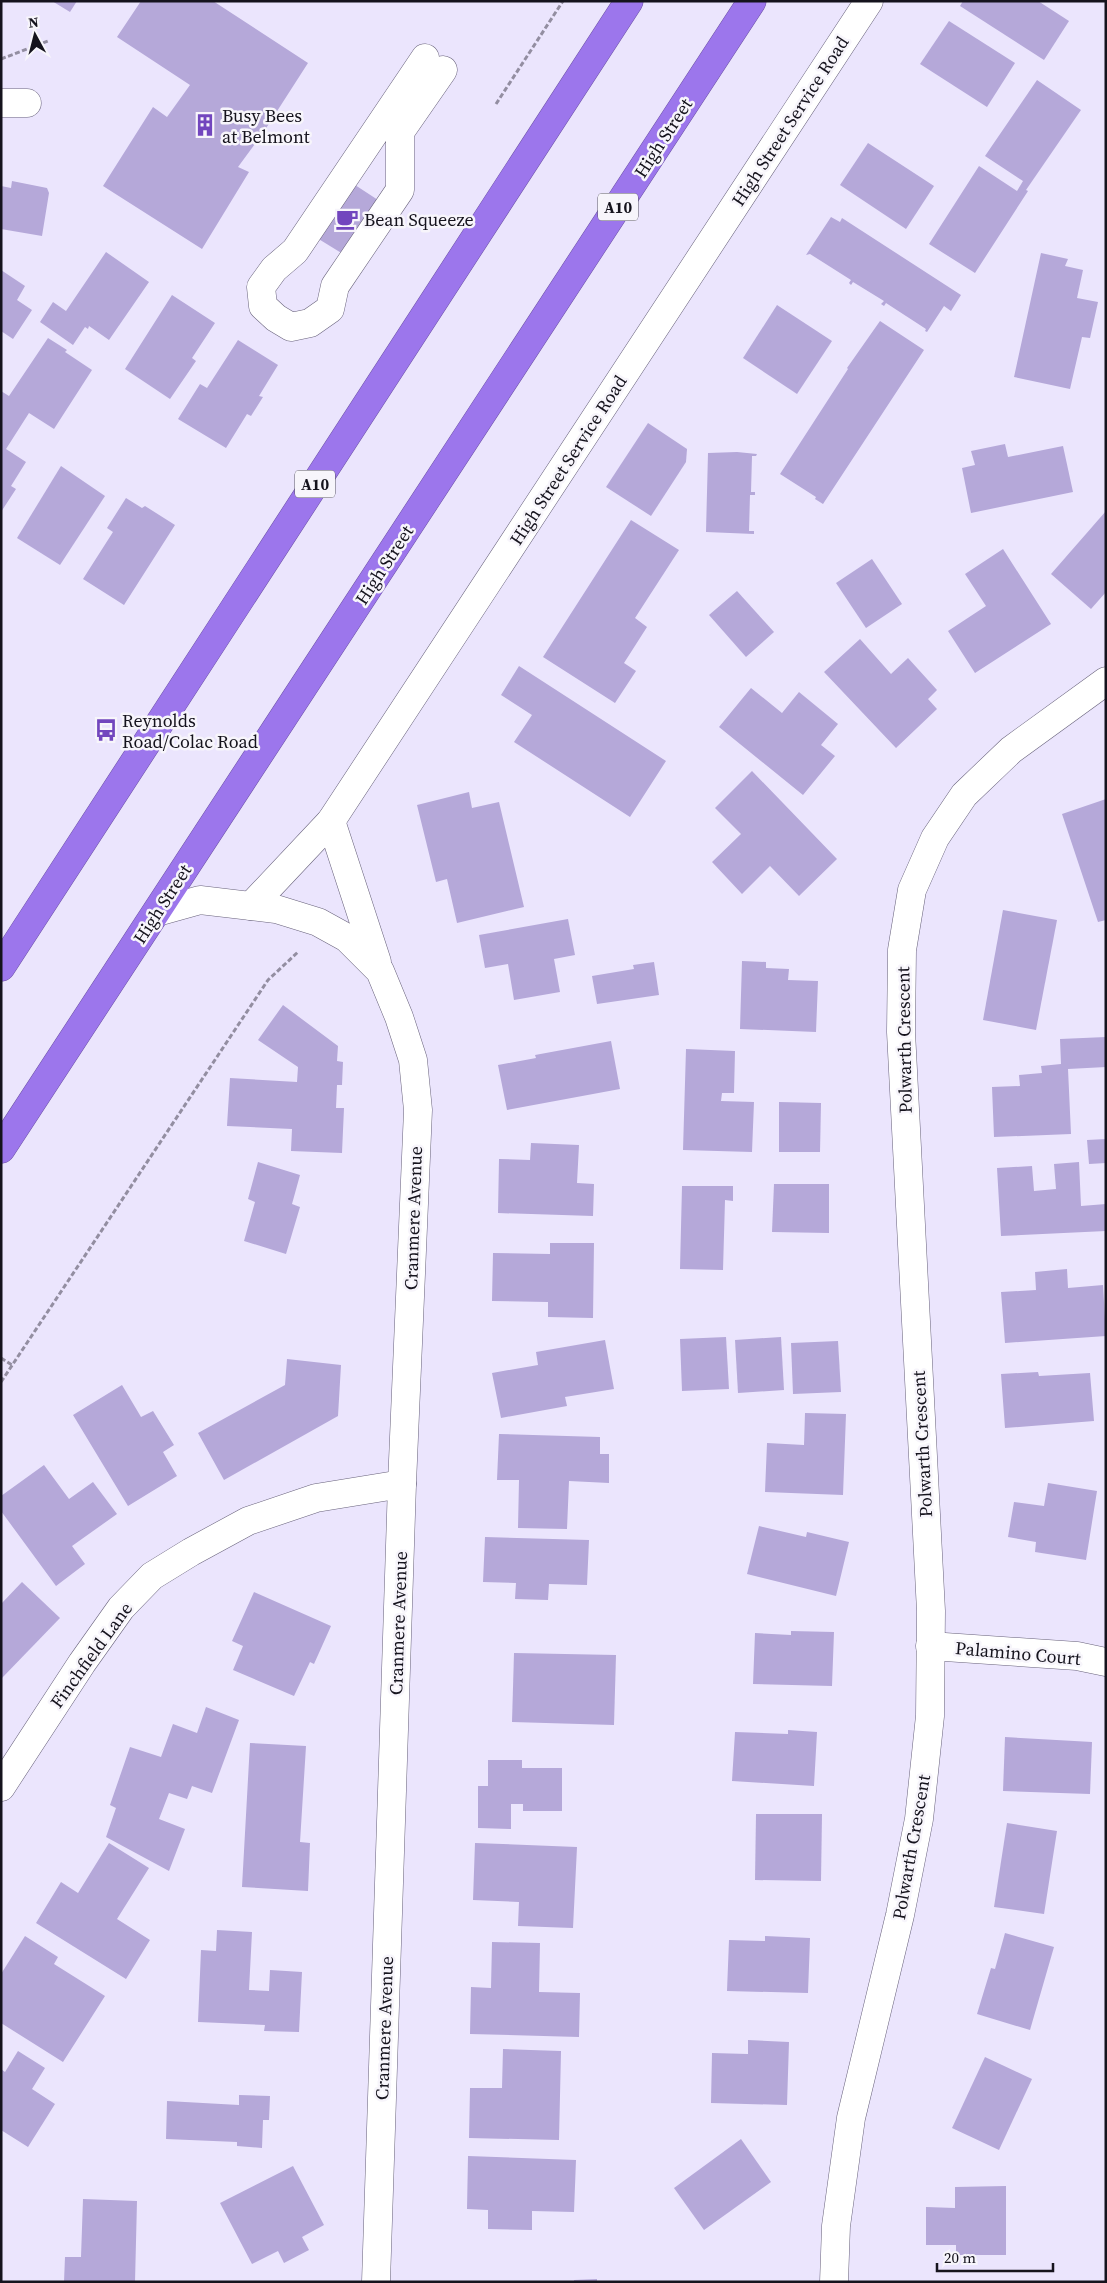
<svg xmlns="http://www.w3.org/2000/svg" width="1107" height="2283" font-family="'Source Serif 4',serif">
	<rect width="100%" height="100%" fill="#ebe5fd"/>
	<g fill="#b5a8d9">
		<path d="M52,1H77L70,12Z"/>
		<path d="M141,1H213L308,63L263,133L238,167L249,172L202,249L103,186L153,107L167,117L190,85L117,37Z"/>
		<path d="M963,1H1038L1069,21L1044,60L960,6Z"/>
		<path d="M949,21L1015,63L987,107L920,64Z"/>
		<path d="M1037,80L1081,110L1026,190L1028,191L975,273L929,244L979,166L1017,191L1023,181L985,156Z"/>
		<path d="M868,143L934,186L906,229L840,185Z"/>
		<path d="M12,181L47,188L49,193L42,236L1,229V186L11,188Z"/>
		<path d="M352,183L378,200L343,254L317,238Z"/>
		<path d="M831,217L840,222L842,218L961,295L951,311L944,306L927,332L925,331L926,329L886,303L884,306L881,304L884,301L853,282L851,285L849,283L851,280L810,254L806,255Z"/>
		<path d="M106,252L149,282L109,340L89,326L88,329L85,327L73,345L40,322L53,302L66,311Z"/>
		<path d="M1041,253L1068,259L1065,266L1083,270L1077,298L1098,302L1090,338L1082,337L1070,389L1014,377Z"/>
		<path d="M1,270L25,286L17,300L32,310L13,339L1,331Z"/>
		<path d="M172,295L215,323L192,358L196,361L170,399L125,369Z"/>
		<path d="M777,305L832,341L797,394L743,358Z"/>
		<path d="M880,321L924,350L823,504L815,499L816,497L780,474L848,369L847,368Z"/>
		<path d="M48,338L67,350L65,352L92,370L54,429L29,413L6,449L26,462L11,486L16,489L1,512V391L9,396Z"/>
		<path d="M238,340L278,365L259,396L263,397L251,416L247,414L226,448L178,419L200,384L207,388Z"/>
		<path d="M648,423L687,449L686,462L651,516L606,487Z"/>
		<path d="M1005,444L1008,457L1063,446L1073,492L971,513L962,468L975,465L971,451Z"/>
		<path d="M737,452L757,454L756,456H752L751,492H755V495H750L749,531H754V534L706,532L708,453Z"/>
		<path d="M61,466L105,496L60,565L17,538Z"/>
		<path d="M126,498L142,508L145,506L175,525L124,605L83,579L113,532L107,528Z"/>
		<path d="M1106,511V592L1091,609L1051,574Z"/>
		<path d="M631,520L679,550L635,618L647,627L624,663L636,671L615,703L543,657Z"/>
		<path d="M1003,549L1051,624L975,673L948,631L986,606L965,574Z"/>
		<path d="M872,559L902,604L866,628L836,583Z"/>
		<path d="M737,591L774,632L746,657L709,615Z"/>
		<path d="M860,639L891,674L908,658L937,690L928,699L937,709L896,748L824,672Z"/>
		<path d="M519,666L666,761L630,817L514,742L532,715L501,695Z"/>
		<path d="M751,688L782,713L799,692L838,724L821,745L835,756L803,795L719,727Z"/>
		<path d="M752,771L837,859L799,896L770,866L742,894L712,862L741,834L715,808Z"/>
		<path d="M469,792L472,808L499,802L524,907L457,923L447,879L436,882L417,805Z"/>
		<path d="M1106,799V920L1098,922L1062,814Z"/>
		<path d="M1003,910L1057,920L1036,1030L983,1020Z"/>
		<path d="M568,919L575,955L554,959L560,992L514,1000L508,964L485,968L479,935Z"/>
		<path d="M742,961L766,962V968L789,969L788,980L818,981L816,1032L740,1029Z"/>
		<path d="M654,962L659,995L597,1004L592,976L634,969L633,965Z"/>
		<path d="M283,1005L338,1046L337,1061L343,1062L342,1085H337L336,1108H344L342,1153L291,1151L292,1129L227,1126L230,1078L297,1082L298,1067L258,1040Z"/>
		<path d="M1106,1037V1067L1068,1069L1071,1134L994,1137L992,1087L1020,1086L1019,1075L1042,1073L1041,1066L1061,1064L1060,1039Z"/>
		<path d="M611,1041L620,1089L507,1110L498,1065L536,1058L535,1055Z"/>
		<path d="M686,1049L735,1051L734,1093H722L721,1101L754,1102L752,1152L683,1150Z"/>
		<path d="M779,1102L821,1103L820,1152H779Z"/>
		<path d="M1106,1139V1163L1089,1164L1087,1140Z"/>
		<path d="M531,1143L579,1145L577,1183L594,1184L593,1216L498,1213L499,1159L530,1160Z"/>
		<path d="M258,1162L300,1175L292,1204L300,1207L286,1254L244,1241L255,1202L248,1199Z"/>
		<path d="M1079,1162L1081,1206L1106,1204V1231L1001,1236L997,1168L1032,1166L1034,1191L1056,1189L1054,1164Z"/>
		<path d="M774,1184H829V1233L772,1232Z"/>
		<path d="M682,1186H733V1201L725,1200L723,1270L680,1269Z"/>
		<path d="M550,1243H594L593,1318L548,1317V1302L492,1301L493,1253L550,1254Z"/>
		<path d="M1067,1269L1068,1288L1103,1285L1106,1336L1005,1343L1001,1292L1036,1290L1035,1272Z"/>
		<path d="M726,1337L729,1389L682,1391L680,1339Z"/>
		<path d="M781,1337L784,1390L738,1393L735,1340Z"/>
		<path d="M605,1340L614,1389L565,1397L567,1406L501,1418L492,1373L538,1365L536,1352Z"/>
		<path d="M838,1341L841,1392L793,1394L791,1343Z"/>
		<path d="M287,1359L341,1365L338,1416L224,1480L198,1433L285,1385Z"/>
		<path d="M1038,1372L1039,1376L1090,1373L1094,1421L1005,1428L1001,1374Z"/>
		<path d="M122,1385L141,1417L153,1411L174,1445L163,1452L177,1476L128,1506L73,1415Z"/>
		<path d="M805,1413L846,1414L843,1495L765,1492L767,1443L804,1445Z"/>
		<path d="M499,1434L600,1437V1454H609V1483L569,1481L567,1529L518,1528L519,1480H497Z"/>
		<path d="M44,1465L69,1499L93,1482L117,1514L72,1546L85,1564L56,1586L1,1511V1496Z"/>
		<path d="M1048,1483L1097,1491L1086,1560L1035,1552L1036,1542L1008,1537L1014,1502L1044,1506Z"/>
		<path d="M759,1526L806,1537L807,1532L849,1542L836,1596L747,1574Z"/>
		<path d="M485,1537L589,1540L587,1585L549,1584L548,1600L515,1599L516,1583L483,1582Z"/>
		<path d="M22,1582L60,1618L1,1679V1604Z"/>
		<path d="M254,1592L331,1626L314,1664L310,1662L294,1696L233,1670L243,1646L232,1641Z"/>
		<path d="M791,1631L834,1632L832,1686L753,1684L755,1633L791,1635Z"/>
		<path d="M514,1653L616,1655L614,1725L512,1722Z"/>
		<path d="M206,1707L239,1720L212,1793L192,1786L187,1799L169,1793L159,1819L185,1829L169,1871L106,1837L116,1808L110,1805L130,1747L161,1757L173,1724L197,1733Z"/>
		<path d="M788,1730L817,1732L814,1786L732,1781L735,1732L788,1734Z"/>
		<path d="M1005,1737L1092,1742L1090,1794L1003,1791Z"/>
		<path d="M250,1743L306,1746L300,1842L310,1843L308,1891L242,1887Z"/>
		<path d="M488,1760H522V1768H562V1811H523V1804H511V1829L478,1828V1786H488Z"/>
		<path d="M756,1814H822L821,1881L755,1880Z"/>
		<path d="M1007,1823L1057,1831L1044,1914L994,1907Z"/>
		<path d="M109,1843L149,1868L117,1919L150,1940L126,1979L36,1923L61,1882L78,1893Z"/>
		<path d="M475,1843L577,1847L573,1928L518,1926L519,1902L473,1900Z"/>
		<path d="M217,1930L252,1932L249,1990L269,1991L270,1970L302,1972L299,2032L264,2031L265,2025L198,2022L201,1950L216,1951Z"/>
		<path d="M1005,1933L1054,1947L1030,2030L977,2014L991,1968L995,1969Z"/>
		<path d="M25,1936L58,1957L54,1964L105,1996L63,2062L1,2023V1974Z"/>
		<path d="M765,1936L810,1938L808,1993L727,1991L729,1940L765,1941Z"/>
		<path d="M492,1942L540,1943L539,1992L580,1993L579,2037L470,2034L471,1987L491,1988Z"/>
		<path d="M748,2040L789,2042L787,2105L711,2103L712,2053L748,2054Z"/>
		<path d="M503,2049L561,2051L559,2140L469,2138L470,2088H502Z"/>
		<path d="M18,2051L45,2068L32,2089L55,2104L28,2147L1,2130V2069L5,2072Z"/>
		<path d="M985,2057L1032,2079L999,2150L952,2128Z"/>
		<path d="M239,2095L270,2096L269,2120H263L262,2148L237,2146V2142L166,2139L167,2101L239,2105Z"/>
		<path d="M741,2139L771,2182L704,2230L674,2188Z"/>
		<path d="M468,2156L576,2160L574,2212L532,2211V2230L488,2229V2210L467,2209Z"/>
		<path d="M293,2166L324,2225L302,2237L309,2250L284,2263L278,2251L252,2264L220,2203Z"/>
		<path d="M1006,2186V2255H956V2245H926V2207L955,2208V2187Z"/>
		<path d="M83,2199L137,2201L135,2282H64L65,2257H81Z"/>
		<path d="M597,2279V2282H574V2280Z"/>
	</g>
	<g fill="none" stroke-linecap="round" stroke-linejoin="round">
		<defs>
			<g id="minor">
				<path d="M425,58L295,251L274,269L261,287L263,306L276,318L291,327L310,323L330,309L335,286L400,190V132L443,70"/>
				<path d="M1,103H27"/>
				<path d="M331,821L377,962"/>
				<path d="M251,906L331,821L869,1"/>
				<path d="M157,912L200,900L276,909L318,922L347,938L380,971L399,1017L413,1060L418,1110L402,1484L376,2282"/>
				<path d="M930,1646L1077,1656L1106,1662"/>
				<path d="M1,1787L82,1663L121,1608L152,1576L191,1552L248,1521L316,1498L402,1484"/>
				<path d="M834,2282L836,2226L851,2118L900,1915L919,1819L930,1716L931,1611L901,1032L902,950L912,890L935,838L964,795L1011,750L1106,681"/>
			</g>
			<g id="highway">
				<path d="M1,967L629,1"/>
				<path d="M1,1149L752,1"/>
			</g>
		</defs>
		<use href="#minor" stroke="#68627b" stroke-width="29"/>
		<use href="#highway" stroke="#6d53a4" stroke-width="29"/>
		<g stroke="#938ea1" stroke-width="3" stroke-dasharray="5 2.5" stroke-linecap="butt">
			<path d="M1,59L48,41"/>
			<path d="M496,104L563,1"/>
			<path d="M1,1358L12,1365"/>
			<path d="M1,1382L268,980L298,952"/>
		</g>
		<use href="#minor" stroke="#fff" stroke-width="28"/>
		<use href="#highway" stroke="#9c76ec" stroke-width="28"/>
	</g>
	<defs>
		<symbol id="building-bare" viewBox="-9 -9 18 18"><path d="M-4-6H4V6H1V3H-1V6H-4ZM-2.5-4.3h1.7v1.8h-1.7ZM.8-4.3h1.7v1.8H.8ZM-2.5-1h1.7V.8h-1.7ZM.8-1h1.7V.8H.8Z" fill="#7246be" stroke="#f7f5fb" stroke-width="2.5" paint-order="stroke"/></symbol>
		<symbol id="cafe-bare" viewBox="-9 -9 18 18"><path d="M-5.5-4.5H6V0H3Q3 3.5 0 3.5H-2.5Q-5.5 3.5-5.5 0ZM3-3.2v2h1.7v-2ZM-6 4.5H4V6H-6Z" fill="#7246be" stroke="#f7f5fb" stroke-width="2.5" paint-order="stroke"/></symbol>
		<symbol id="bus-bare" viewBox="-9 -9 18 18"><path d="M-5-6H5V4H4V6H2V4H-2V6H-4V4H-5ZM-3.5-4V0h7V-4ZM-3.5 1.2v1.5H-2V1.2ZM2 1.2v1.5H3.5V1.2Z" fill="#7246be" stroke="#f7f5fb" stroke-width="2.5" paint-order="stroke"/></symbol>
	</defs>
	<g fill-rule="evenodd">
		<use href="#building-bare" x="189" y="109" width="32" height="32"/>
		<use href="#cafe-bare" x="331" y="203" width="32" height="32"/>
		<use href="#bus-bare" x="90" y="714" width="32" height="32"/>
	</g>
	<g text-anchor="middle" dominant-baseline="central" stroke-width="5" stroke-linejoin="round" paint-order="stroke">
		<g fill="#f7f5fb" stroke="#595760" stroke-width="1">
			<rect x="598" y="193.5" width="40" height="27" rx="4"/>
			<rect x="295" y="470.5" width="40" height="27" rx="4"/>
		</g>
		<g font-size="16" font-weight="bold" fill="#15131d">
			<text x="618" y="207">A10</text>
			<text x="315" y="484">A10</text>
		</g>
		<g font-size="18" fill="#15131d" stroke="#f7f5fb" text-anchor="start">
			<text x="222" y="115">Busy Bees<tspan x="222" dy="21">at Belmont</tspan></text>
			<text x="364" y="219">Bean Squeeze</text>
			<text x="122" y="720">Reynolds<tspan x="122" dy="21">Road/Colac Road</tspan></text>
		</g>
		<g font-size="18" fill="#15131d" stroke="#f7f5fb">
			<text transform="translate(790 121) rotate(-57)">High Street Service Road</text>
			<text transform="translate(663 138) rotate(-57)">High Street</text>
			<text transform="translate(568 460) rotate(-57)">High Street Service Road</text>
			<text transform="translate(384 565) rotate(-57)">High Street</text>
			<text transform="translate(162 904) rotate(-57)">High Street</text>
			<text transform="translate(904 1040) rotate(-91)">Polwarth Crescent</text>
			<text transform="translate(413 1218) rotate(-88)">Cranmere Avenue</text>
			<text transform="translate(922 1444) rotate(-93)">Polwarth Crescent</text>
			<text transform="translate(398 1623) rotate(-88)">Cranmere Avenue</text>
			<text transform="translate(1018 1653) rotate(5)">Palamino Court</text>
			<text transform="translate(91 1655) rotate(-54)">Finchfield Lane</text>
			<text transform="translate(911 1847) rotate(-80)">Polwarth Crescent</text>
			<text transform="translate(384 2028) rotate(-88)">Cranmere Avenue</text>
		</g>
	</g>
	<rect width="1107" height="2283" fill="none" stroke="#15131d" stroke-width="5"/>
	<g transform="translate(35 35) rotate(353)" stroke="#f7f5fb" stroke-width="4" paint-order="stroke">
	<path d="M0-4L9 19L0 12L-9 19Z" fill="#15131d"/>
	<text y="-8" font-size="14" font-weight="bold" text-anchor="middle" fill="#15131d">N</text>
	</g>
	<path d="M937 2263v8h116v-8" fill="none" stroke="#15131d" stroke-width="2.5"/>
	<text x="944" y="2263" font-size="15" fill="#15131d" stroke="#f7f5fb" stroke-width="4" paint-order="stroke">20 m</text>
</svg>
